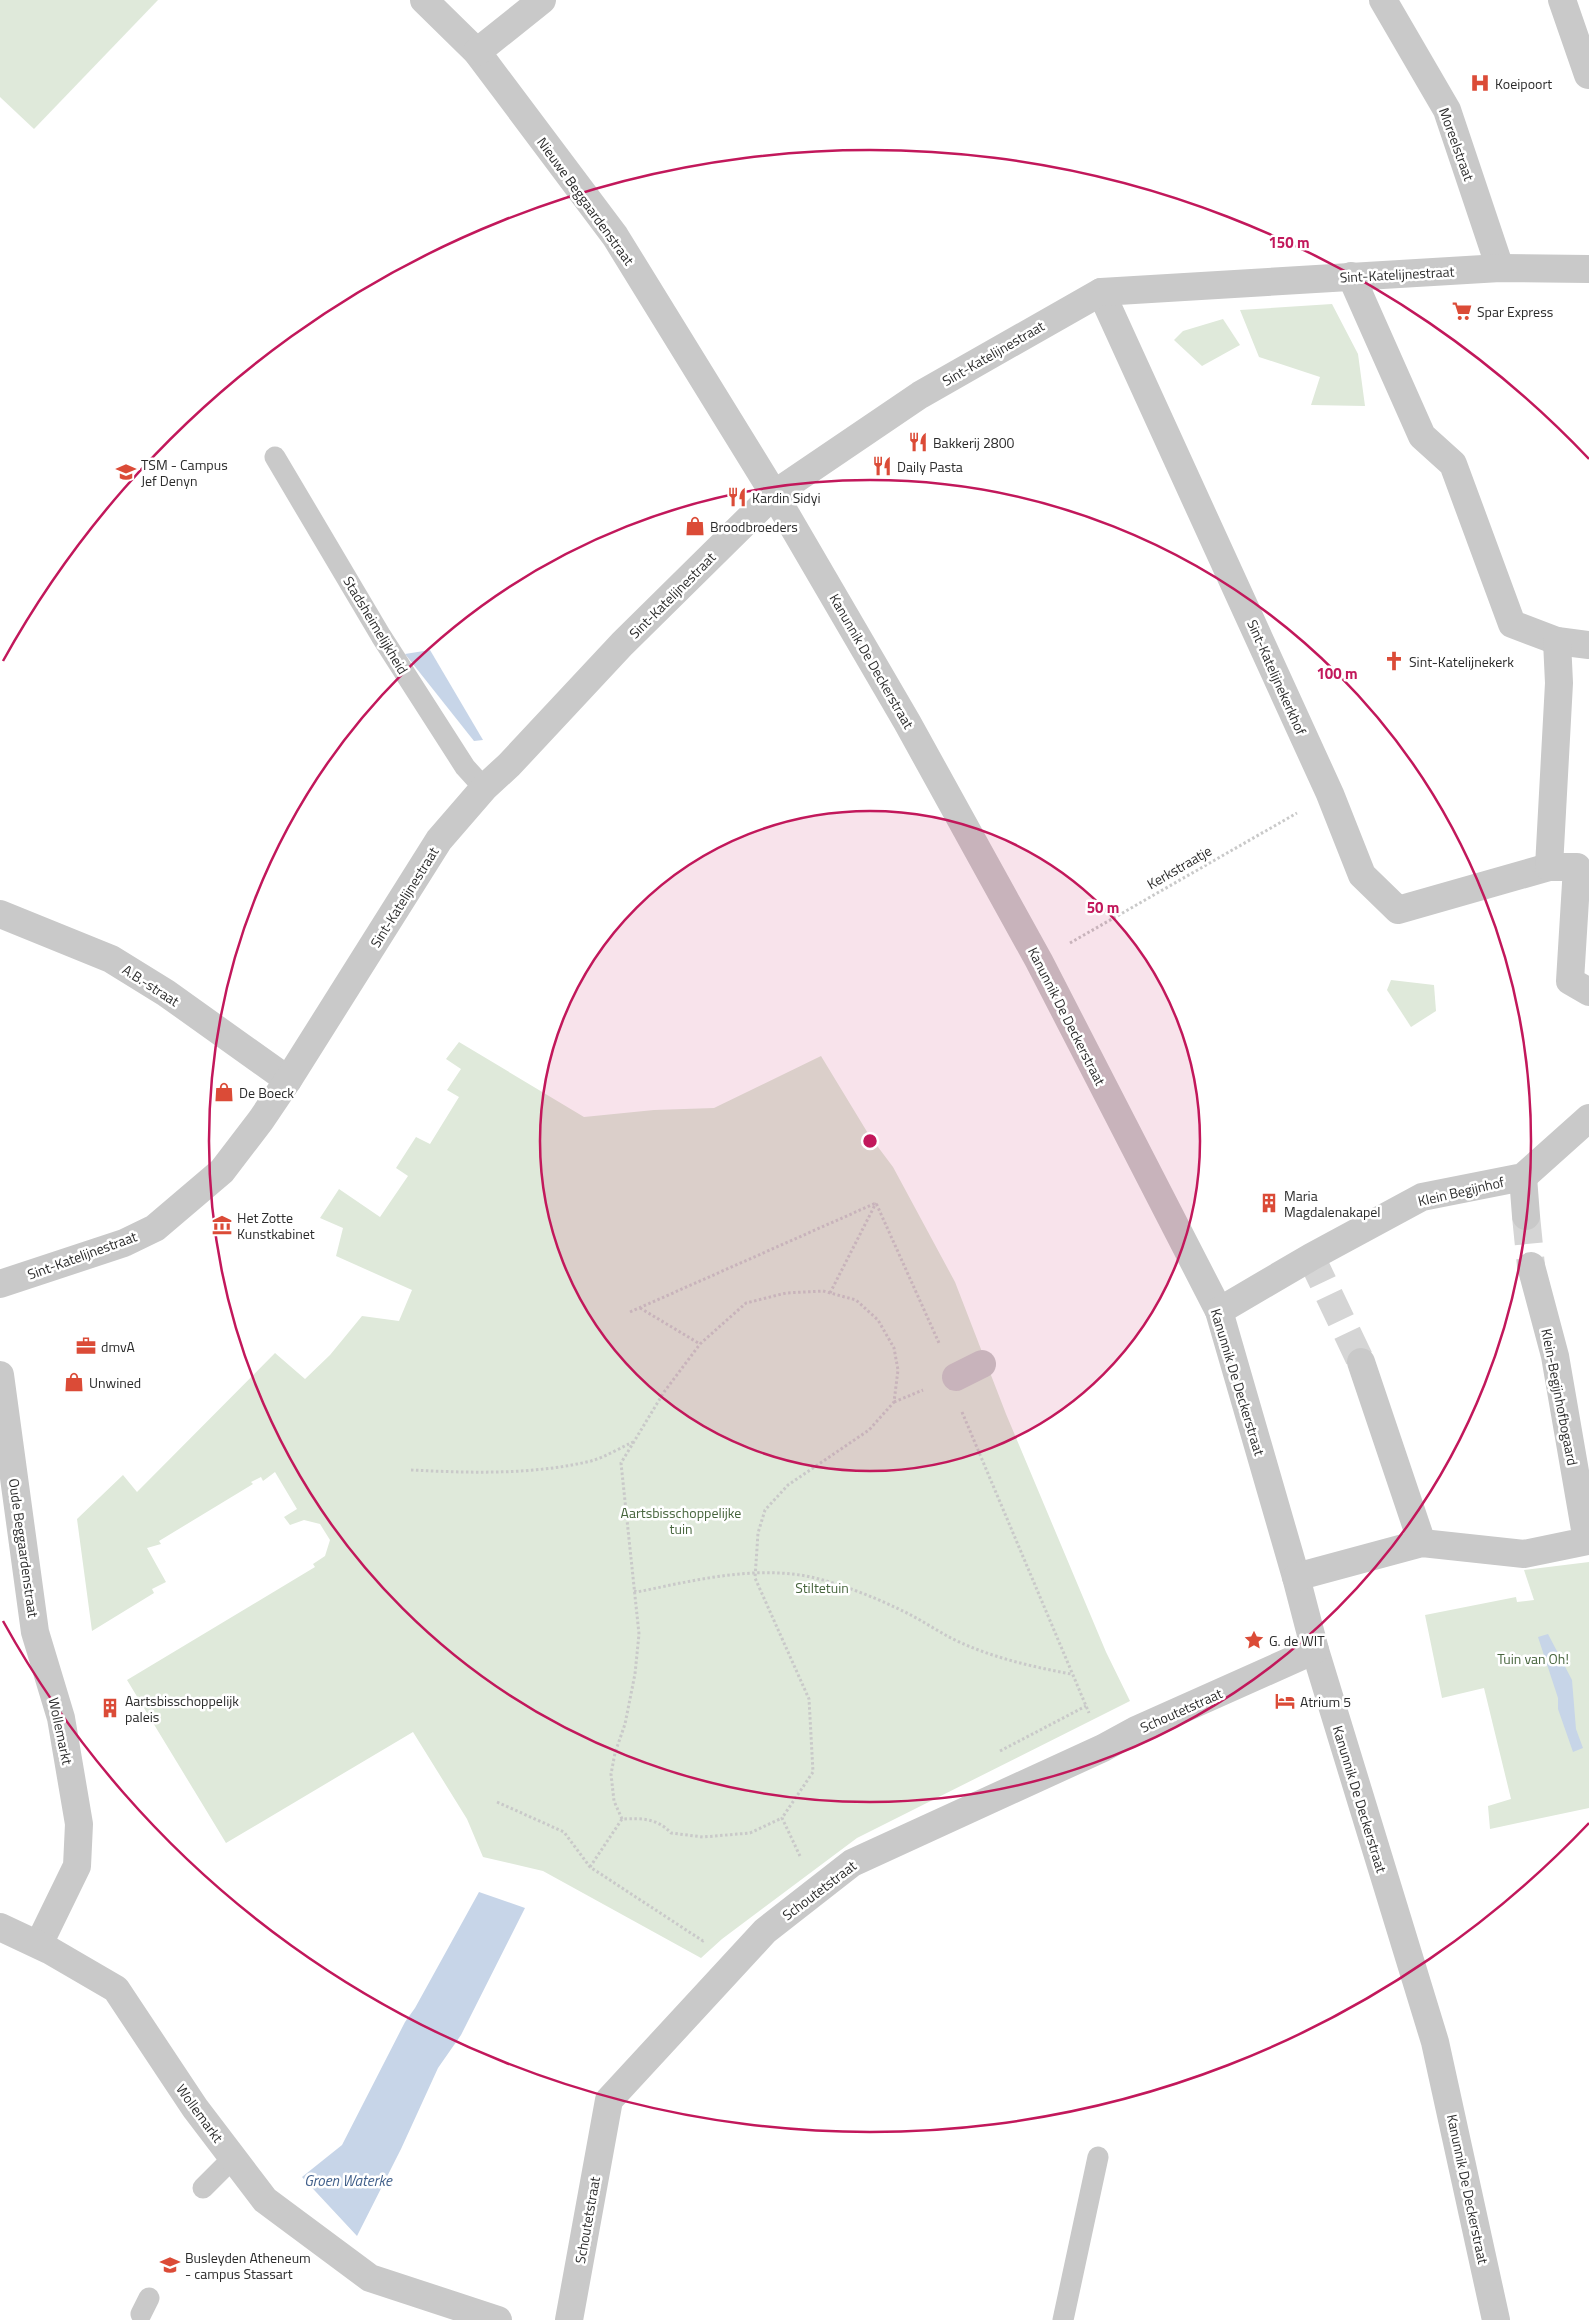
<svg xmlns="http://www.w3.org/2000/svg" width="1589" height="2320" font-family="'Titillium Web',sans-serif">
	<rect width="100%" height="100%" fill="#fff"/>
	<g fill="#dfe9da">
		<path d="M0,0H158L34,129L0,97Z"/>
		<path d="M1332,304L1358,354L1365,406L1311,405L1320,377L1259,357L1240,310Z"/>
		<path d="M1223,319L1240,345L1202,366L1174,340L1183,331Z"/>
		<path d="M1391,980L1434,985L1436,1011L1411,1027L1387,990Z"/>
		<path d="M459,1042L584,1117L654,1110L714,1108L821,1056L869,1135L893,1167L955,1282L1006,1414L1106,1652L1130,1701L857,1838L722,1939L701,1958L543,1871L483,1857L467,1819L413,1732L226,1843L127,1680L315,1567L313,1564L325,1556L330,1540L320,1524L304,1520L290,1525L284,1517L297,1509L275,1472L263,1481L261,1477L251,1482L253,1484L159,1541L161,1544L147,1548L166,1582L152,1589L154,1593L92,1631L77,1519L123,1475L137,1492L275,1353L305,1379L330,1355L362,1316L399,1321L412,1290L336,1256L343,1228L320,1218L339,1189L380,1217L408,1176L396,1168L416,1137L430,1144L459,1097L447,1090L461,1069L446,1059Z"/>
		<path d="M1589,1562V1808L1490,1829L1488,1806L1511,1799L1484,1688L1442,1698L1425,1615L1516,1597L1517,1602L1534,1600L1524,1570Z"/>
	</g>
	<g fill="#c7d5e8">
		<path d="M430,650L483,740L474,741L405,654Z"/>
		<path d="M1548,1634L1572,1680L1576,1729L1583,1748L1573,1752L1558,1709V1698L1538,1637Z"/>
		<path d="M479,1892L525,1908L461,2035L438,2068L401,2149L357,2236L302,2177L342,2145L405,2022L415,2008Z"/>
	</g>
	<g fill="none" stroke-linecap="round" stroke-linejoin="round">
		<g stroke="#d5d5d5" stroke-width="28" stroke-dasharray="28 14" stroke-linecap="butt">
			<path d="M1526,1216L1531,1266"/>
			<path d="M1311,1257L1361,1362"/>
		</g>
		<g stroke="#c9c9c9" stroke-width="3" stroke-dasharray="2.5 2.5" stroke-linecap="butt">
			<path d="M1070,943L1297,813"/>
			<path d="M830,1293L876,1203"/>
			<path d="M640,1308L700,1344"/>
			<path d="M630,1312L876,1203L939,1343"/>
			<path d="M894,1402L923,1390"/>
			<path d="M962,1412L1089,1713"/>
			<path d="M411,1470C470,1473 533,1475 591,1461C605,1457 620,1448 633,1442"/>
			<path d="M634,1591L637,1592C692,1581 749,1566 806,1576C840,1583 874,1597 905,1612C921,1620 936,1630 951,1638C989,1657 1029,1666 1071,1674"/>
			<path d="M1000,1751L1086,1706"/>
			<path d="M497,1802L564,1832L590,1867L703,1941L705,1939"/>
			<path d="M622,1819L614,1801L611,1774L615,1753L625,1724L635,1674L639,1634L621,1463L664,1392L700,1344L746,1303L786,1293L823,1291L856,1300L878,1320L894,1348L898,1370L894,1402L869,1430L788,1485L765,1510L758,1533L755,1578L809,1699L813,1772L782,1818L800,1856"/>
			<path d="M590,1867L622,1819C641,1818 657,1818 671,1833L703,1837L750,1833L782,1818"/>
		</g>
		<g stroke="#c9c9c9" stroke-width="21">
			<path d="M275,457L381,636L465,767L484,788"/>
			<path d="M203,2188L233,2158"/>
			<path d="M141,2314L149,2298"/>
			<path d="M1063,2320L1098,2157"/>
		</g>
		<g stroke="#c9c9c9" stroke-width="28">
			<path d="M424,0L477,52L615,236L774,494L907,722L1039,961L1219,1311L1296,1577L1315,1650L1435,2042L1496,2320"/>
			<path d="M1383,0L1447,110L1500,268"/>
			<path d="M1562,0L1588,75"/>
			<path d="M477,52L542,0"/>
			<path d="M1351,276L1422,436L1453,464L1512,624L1557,641L1589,645"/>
			<path d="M1101,292L1330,794L1362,875L1398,910L1549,867"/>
			<path d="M1557,641L1559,683L1549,867H1577L1570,981L1589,992"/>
			<path d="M0,914L111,959L166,993L288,1080"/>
			<path d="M1523,1177L1526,1216"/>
			<path d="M0,1284L124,1243L155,1228L222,1171L261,1120L288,1080L439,840L484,788L509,765L622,644L774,494L920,395L1101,292L1500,268L1589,269"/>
			<path d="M1219,1311L1311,1257L1422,1197L1523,1177L1589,1118"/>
			<path d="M1361,1362L1422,1543"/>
			<path d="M0,1375L35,1632L61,1718L79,1824L77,1866L39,1944"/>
			<path d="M956,1377L982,1364"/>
			<path d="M1296,1577L1422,1543L1524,1554L1587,1541L1555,1356L1531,1266"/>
			<path d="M0,1927L49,1950L116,1989L195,2108L265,2200L370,2278L498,2320"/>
			<path d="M569,2320L609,2100L765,1931L852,1863L1103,1748L1136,1730L1315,1650"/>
		</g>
	</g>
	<circle cx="870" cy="1141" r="330" fill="#c2185b" fill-opacity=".12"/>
	<g fill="none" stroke="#c2185b" stroke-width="2.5">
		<circle cx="870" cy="1141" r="330"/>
		<circle cx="870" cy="1141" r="661"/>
		<path d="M1589 1823A991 991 0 0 1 3 1621M3 661A991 991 0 0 1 1589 459"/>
	</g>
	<defs>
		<symbol id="hospital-bare" viewBox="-9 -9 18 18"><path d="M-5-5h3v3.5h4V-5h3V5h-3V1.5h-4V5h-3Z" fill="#db4b37" stroke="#fff" stroke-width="2.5" paint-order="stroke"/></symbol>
		<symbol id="supermarket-bare" viewBox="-9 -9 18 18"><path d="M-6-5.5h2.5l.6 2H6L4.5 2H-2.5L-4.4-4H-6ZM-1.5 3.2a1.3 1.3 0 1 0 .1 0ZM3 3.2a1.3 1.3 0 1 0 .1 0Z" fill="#db4b37" stroke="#fff" stroke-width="2.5" paint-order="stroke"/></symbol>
		<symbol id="restaurant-bare" viewBox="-9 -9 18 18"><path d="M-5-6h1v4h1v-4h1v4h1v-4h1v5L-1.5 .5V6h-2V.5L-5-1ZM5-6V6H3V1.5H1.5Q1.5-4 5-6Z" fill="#db4b37" stroke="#fff" stroke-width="2.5" paint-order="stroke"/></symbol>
		<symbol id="school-bare" viewBox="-9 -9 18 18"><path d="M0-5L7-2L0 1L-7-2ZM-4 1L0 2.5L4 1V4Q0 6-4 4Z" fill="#db4b37" stroke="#fff" stroke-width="2.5" paint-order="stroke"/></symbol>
		<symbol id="shop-bare" viewBox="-9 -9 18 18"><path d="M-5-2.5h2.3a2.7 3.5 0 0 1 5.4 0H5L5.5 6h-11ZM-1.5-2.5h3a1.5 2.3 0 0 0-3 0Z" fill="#db4b37" stroke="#fff" stroke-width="2.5" paint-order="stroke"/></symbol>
		<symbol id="church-bare" viewBox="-9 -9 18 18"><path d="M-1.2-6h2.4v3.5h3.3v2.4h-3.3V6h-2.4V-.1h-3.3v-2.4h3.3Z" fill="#db4b37" stroke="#fff" stroke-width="2.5" paint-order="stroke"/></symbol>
		<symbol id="building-bare" viewBox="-9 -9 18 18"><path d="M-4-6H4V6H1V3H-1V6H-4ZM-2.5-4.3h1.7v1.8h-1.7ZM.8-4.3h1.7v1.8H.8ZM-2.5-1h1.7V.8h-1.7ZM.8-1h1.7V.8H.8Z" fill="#db4b37" stroke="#fff" stroke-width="2.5" paint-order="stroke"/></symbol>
		<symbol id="museum-bare" viewBox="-9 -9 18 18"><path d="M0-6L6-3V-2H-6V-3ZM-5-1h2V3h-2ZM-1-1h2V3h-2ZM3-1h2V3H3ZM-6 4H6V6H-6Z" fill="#db4b37" stroke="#fff" stroke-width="2.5" paint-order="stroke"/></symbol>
		<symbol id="office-bare" viewBox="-9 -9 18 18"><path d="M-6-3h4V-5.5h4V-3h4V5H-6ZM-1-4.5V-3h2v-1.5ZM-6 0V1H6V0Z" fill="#db4b37" stroke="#fff" stroke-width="2.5" paint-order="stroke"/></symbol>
		<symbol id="sight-bare" viewBox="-9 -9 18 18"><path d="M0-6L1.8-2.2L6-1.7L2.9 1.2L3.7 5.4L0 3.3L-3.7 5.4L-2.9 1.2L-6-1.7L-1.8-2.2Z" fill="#db4b37" stroke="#fff" stroke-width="2.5" paint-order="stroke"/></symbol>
		<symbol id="hotel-bare" viewBox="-9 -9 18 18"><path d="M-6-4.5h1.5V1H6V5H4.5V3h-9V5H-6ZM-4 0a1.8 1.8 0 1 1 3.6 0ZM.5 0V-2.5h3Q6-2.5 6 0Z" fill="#db4b37" stroke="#fff" stroke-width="2.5" paint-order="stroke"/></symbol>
	</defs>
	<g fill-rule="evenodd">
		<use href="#hospital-bare" x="1466" y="69" width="28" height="28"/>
		<use href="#supermarket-bare" x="1448" y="297" width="28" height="28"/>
		<use href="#restaurant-bare" x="904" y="428" width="28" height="28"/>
		<use href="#restaurant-bare" x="868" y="452" width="28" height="28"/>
		<use href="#school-bare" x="112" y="458" width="28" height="28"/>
		<use href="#restaurant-bare" x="723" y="483" width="28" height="28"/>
		<use href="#shop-bare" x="681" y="512" width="28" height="28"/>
		<use href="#church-bare" x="1380" y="647" width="28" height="28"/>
		<use href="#shop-bare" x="210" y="1078" width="28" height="28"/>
		<use href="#building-bare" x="1255" y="1189" width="28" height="28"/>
		<use href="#museum-bare" x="208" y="1211" width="28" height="28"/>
		<use href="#office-bare" x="72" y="1332" width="28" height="28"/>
		<use href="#shop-bare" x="60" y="1368" width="28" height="28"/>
		<use href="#sight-bare" x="1240" y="1626" width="28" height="28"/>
		<use href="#hotel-bare" x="1271" y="1687" width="28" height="28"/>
		<use href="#building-bare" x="96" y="1694" width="28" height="28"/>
		<use href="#school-bare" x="156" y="2251" width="28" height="28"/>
	</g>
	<g text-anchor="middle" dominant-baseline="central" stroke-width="5" stroke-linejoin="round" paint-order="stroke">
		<g font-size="14" fill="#2c2c2c" stroke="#fff" text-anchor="start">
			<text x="1495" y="83">Koeipoort</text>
			<text x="1477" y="311">Spar Express</text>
			<text x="933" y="442">Bakkerij 2800</text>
			<text x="141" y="464">TSM - Campus<tspan x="141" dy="16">Jef Denyn</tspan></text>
			<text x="897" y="466">Daily Pasta</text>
			<text x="752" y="497">Kardin Sidyi</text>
			<text x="710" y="526">Broodbroeders</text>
			<text x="1409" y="661">Sint-Katelijnekerk</text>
			<text x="239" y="1092">De Boeck</text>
			<text x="1284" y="1195">Maria<tspan x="1284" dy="16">Magdalenakapel</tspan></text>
			<text x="237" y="1217">Het Zotte<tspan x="237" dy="16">Kunstkabinet</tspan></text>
			<text x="101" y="1346">dmvA</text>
			<text x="89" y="1382">Unwined</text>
			<text x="1269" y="1640">G. de WIT</text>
			<text x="125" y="1700">Aartsbisschoppelijk<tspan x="125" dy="16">paleis</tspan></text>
			<text x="1300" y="1701">Atrium 5</text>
			<text x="185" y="2257">Busleyden Atheneum<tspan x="185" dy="16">- campus Stassart</tspan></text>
		</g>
		<g font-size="14" fill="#2c2c2c" stroke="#fff">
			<text transform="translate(1457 144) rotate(70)">Moreelstraat</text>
			<text transform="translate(586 201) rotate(54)">Nieuwe Beggaardenstraat</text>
			<text transform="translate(1397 274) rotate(-3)">Sint-Katelijnestraat</text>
			<text transform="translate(993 353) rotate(-30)">Sint-Katelijnestraat</text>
			<text transform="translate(672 595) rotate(-45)">Sint-Katelijnestraat</text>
			<text transform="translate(376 625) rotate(59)">Stadsheimelijkheid</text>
			<text transform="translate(872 661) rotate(60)">Kanunnik De Deckerstraat</text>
			<text transform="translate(1277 677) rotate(66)">Sint-Katelijnekerkhof</text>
			<text transform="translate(1179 867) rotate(-30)">Kerkstraatje</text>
			<text transform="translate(404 897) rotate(-58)">Sint-Katelijnestraat</text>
			<text transform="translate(151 985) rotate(33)">A.B.-straat</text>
			<text transform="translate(1067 1016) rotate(63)">Kanunnik De Deckerstraat</text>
			<text transform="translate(1461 1191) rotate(-13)">Klein Begijnhof</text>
			<text transform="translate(82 1255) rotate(-20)">Sint-Katelijnestraat</text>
			<text transform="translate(1238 1382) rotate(73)">Kanunnik De Deckerstraat</text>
			<text transform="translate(1560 1397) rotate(79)">Klein-Begijnhofbogaard</text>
			<text transform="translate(24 1548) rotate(82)">Oude Beggaardenstraat</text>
			<text transform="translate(1181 1710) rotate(-24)">Schoutetstraat</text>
			<text transform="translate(61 1731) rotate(78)">Wollemarkt</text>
			<text transform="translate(1360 1799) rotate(73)">Kanunnik De Deckerstraat</text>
			<text transform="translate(819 1890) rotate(-37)">Schoutetstraat</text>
			<text transform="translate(200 2113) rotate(54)">Wollemarkt</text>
			<text transform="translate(1468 2189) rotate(78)">Kanunnik De Deckerstraat</text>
			<text transform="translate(587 2220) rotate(-80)">Schoutetstraat</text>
		</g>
		<g font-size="14" fill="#47653d" stroke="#fff">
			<text x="681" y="1512">Aartsbisschoppelijke<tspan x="681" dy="16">tuin</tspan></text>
			<text x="822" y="1587">Stiltetuin</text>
			<text x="1533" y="1658">Tuin van Oh!</text>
		</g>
		<g font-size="15" font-style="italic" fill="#3f5e89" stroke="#fff">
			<text x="348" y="2180">Groen Waterke</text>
		</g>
	</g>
	<circle cx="870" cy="1141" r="8" fill="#c2185b" stroke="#fff" stroke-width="2.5"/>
	<g font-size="15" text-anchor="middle" font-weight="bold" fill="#c2185b" stroke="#fff" stroke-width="5" stroke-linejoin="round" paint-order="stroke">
		<text x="1289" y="248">150 m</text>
		<text x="1337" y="679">100 m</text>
		<text x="1103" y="913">50 m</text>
	</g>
</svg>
